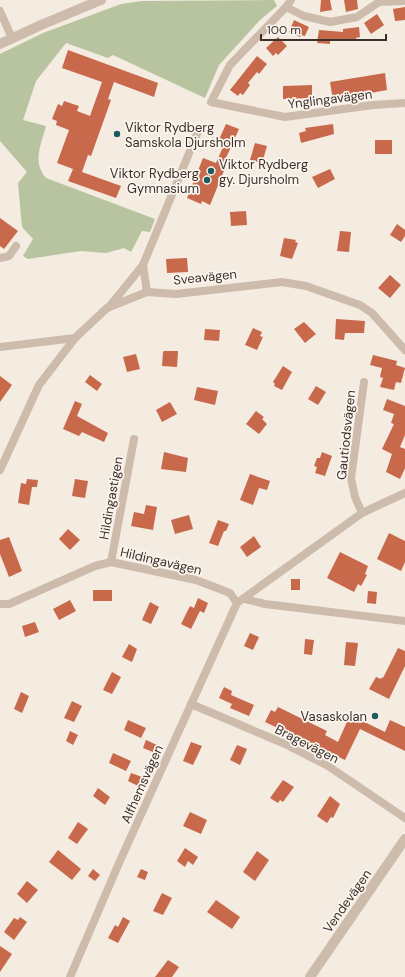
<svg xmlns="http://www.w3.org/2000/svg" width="405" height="977" font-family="'DM Sans',sans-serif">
	<rect width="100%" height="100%" fill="#f4ebe1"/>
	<path fill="#b8c4a0" d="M274,0L277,6L260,20L219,65L205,98L113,55L108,58L66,43L36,81L23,120L46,126C41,145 32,162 46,178L155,219L150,232L142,231L131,252L124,248L106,253L81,251L28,259L23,256L33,239L22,227L18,183L27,172L0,141V54L43,33L121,4L142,1Z"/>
	<g fill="#c8694b">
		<path d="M321,0H330L332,10L320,12Z"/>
		<path d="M344,0H357L358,9L346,12Z"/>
		<path d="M405,7V20L395,21L393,9Z"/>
		<path d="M377,14L384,25L371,34L364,23Z"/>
		<path d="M294,20L309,27L305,36L301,35L300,37L289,32Z"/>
		<path d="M359,27L360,37L356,38L357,41H330V44L317,43L319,30L343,32V29Z"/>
		<path d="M278,37L287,46L278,55L276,53L273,56L266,48Z"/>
		<path d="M68,50L158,83L154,97L114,82L108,99L111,100L91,156L88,155L82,172L121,186L116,198L68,181L73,169L57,163L69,130L56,125L57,121L52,119L58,104L62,106L64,101L79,106L77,111L90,116L102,82L62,68Z"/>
		<path d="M257,56L267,64L259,74L257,72L248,83L250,85L243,95L240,93L238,96L230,90Z"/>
		<path d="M385,73L387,90L333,100L330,82Z"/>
		<path d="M312,85V98L283,99V86Z"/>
		<path d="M226,124L239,129L225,160L228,161L210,205L202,201L201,204L187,198L203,158L216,163L223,147L217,144Z"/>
		<path d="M333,124L334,134L301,143L299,133L306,131L305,128Z"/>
		<rect x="375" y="140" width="17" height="14"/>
		<path d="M255,143L267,146L262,163L250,160Z"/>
		<path d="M330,169L335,179L318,188L312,177Z"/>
		<path d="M246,211L247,225L231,226L230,212Z"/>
		<path d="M0,218L18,231L4,249L0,246Z"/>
		<path d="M397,224L405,230V236L401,242L390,235Z"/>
		<path d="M340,231L351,232L349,252L337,251Z"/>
		<path d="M284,238L296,240L295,242L298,243L292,259L280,256Z"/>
		<path d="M187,258L188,272L167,273L166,259Z"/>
		<path d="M390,275L401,285L390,298L378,288Z"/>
		<path d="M336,319L365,321L364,333H345L344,340L335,339Z"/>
		<path d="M304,322L316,334L305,343L294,329Z"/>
		<path d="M253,328L262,332L260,336L263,337L257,350L245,345Z"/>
		<path d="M205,329L220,330L219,341L204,340Z"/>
		<path d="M164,351H178L177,367L162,366L163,352Z"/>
		<path d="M136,354L140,369L127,372L123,357Z"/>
		<path d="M373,355L397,361L396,365L405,368L401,383L396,382L394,390L380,387L383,378L380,377L382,368L370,365Z"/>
		<path d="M283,366L292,372L282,390L274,386L275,384L273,382Z"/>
		<path d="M90,375L102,384L97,391L85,382Z"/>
		<path d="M0,376L12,385L0,402Z"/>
		<path d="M316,386L326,392L318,405L308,399Z"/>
		<path d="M197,387L218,391L215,405L194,400Z"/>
		<path d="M387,399L405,406V435L400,447L405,449V468L400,479L386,472L392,454L382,449L394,424L391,423L394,414L383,410Z"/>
		<path d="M75,401L82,404L77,416L108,433L104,442L82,432L79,436L63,429Z"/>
		<path d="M170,402L177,414L162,422L156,410Z"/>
		<path d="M256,411L264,417L262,419L267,424L259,434L246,424Z"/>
		<path d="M164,452L188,458L186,472L161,469Z"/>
		<path d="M322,452L332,456L325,476L315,473L317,467L314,466L317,458H320Z"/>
		<path d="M250,474L270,481L267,490L259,488L253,505L240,500Z"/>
		<path d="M27,479L38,480L37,487H32L29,505L18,503L21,483L26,484Z"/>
		<path d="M75,479L88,481L85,498L72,496Z"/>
		<path d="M146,505L157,507L153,530L131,526L134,512L144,514Z"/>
		<path d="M189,515L193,529L175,534L171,520Z"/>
		<path d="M218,520L229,524L226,531H224L218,546L209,543Z"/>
		<path d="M68,529L80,540L70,550L59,539Z"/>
		<path d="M389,533L405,541V562L401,571L377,559Z"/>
		<path d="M254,536L261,547L247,557L240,547Z"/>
		<path d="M9,537L22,571L9,577L0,554V540Z"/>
		<path d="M340,552L368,566L365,574L367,575L361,586L358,584L354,592L327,578Z"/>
		<rect x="291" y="579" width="9" height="11"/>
		<rect x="93" y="590" width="19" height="11"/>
		<path d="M368,591L377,592L376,604L367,603Z"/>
		<path d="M198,598L208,603L204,613L200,611L191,629L181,624L190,606L194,608Z"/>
		<path d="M70,600L76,611L59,620L53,609Z"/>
		<path d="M150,602L159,607L151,624L142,620Z"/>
		<path d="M35,622L39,632L25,637L22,626Z"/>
		<path d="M250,633L259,637L253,650L244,646Z"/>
		<path d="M305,639L314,640L312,655L304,654Z"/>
		<path d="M346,642L358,643L355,666L344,665Z"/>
		<path d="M129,644L137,649L132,662L122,657Z"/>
		<path d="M398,648L405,651V666L389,699L369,689L376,677L381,679L382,677L383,678Z"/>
		<path d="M112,672L121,677L112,694L103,690Z"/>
		<path d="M224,687L232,691L231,695L254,705L249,716L230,708L232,704L219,698Z"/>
		<path d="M21,692L29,696L22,713L14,709Z"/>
		<path d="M72,701L82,706L74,722L64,718Z"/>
		<path d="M278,707L327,731L325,735L338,742L350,715L385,732L390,720L405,727V751L360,729L345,760L265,722L271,710L275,712Z"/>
		<path d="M128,720L146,728L141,738L124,730Z"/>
		<path d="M70,731L78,735L73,745L66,741Z"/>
		<path d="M146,740L157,745L153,752L143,748Z"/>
		<path d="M191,742L202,746L193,765L183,761Z"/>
		<path d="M237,745L247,749L240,765L230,760Z"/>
		<path d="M113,753L131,761L126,771L109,763Z"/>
		<path d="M131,773L142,777L138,786L128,781Z"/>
		<path d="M283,780L294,787L283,802L280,800L278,803L270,798Z"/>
		<path d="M98,788L110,797L105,805L93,796Z"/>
		<path d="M330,796L340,804L333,818L331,817L327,823L317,816Z"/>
		<path d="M190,812L207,820L201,834L183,826Z"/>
		<path d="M78,822L88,829L77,844L68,838Z"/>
		<path d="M185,848L198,857L193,865L188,861L185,867L177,861Z"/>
		<path d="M58,850L81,869L72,880L49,862Z"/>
		<path d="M257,851L269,860L255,881L243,872Z"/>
		<path d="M93,869L100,875L95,881L88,876Z"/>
		<path d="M141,869L148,872L145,880L137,877Z"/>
		<path d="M27,881L38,890L27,903L17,894Z"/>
		<path d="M162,893L172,898L163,915L153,911Z"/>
		<path d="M216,900L240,917L232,929L207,912Z"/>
		<path d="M20,917L27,922L14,940L4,932L14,918L18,920Z"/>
		<path d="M123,917L130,921L118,943L108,938L115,925L118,927Z"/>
		<path d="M0,946L12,954L0,972Z"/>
		<path d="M168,960L179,967L172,977H155Z"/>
	</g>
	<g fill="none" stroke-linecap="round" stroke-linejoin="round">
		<g stroke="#cdbbac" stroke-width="8">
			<path d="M291,0L286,7L230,65L211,102L285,117L373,105L405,103"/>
			<path d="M286,7L304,16L330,22L357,17L379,2L405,1"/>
			<path d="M0,11L12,38"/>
			<path d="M0,258L9,256L16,246"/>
			<path d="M143,265L147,292"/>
			<path d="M109,307L143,265L199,129"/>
			<path d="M0,347L75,338L107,308L147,292L176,294L282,282L306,286L360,305L372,313L405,350"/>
			<path d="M0,470L39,385L75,338"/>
			<path d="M362,513L355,497L351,478L364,382"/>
			<path d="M111,562L134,439"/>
			<path d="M245,599L265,604L405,621"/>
			<path d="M0,604H9L95,566L111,562L196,580L230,593L237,603L362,513L405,493"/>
			<path d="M191,704L285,744L328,766L405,818"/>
			<path d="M70,977L119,863L237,603"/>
		</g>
		<g stroke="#cdbbac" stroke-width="10">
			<path d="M0,44L41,25L101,0"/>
			<path d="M310,977L405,839"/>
		</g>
	</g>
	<g fill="#1f5a5e" stroke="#fbf5ee" stroke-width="1.5">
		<circle cx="117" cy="134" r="4"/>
		<circle cx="211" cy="171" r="4"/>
		<circle cx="207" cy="180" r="4"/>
		<circle cx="375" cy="716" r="4"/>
	</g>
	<g text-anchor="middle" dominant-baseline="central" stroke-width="3.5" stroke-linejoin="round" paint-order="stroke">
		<g font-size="13" fill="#3b302b" stroke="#fbf5ee">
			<text transform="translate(330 99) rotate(-7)">Ynglingavägen</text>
			<text transform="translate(205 277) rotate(-6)">Sveavägen</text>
			<text transform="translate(346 435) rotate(-84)">Gautiodsvägen</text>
			<text transform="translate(111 498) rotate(-80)">Hildingastigen</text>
			<text transform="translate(161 561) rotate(13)">Hildingavägen</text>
			<text transform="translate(307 744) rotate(27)">Bragevägen</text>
			<text transform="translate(142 784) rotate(-66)">Alfhemsvägen</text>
			<text transform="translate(347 901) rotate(-55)">Vendevägen</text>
		</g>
		<g font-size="13" fill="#3b302b" stroke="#fbf5ee" text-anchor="start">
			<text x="125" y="127">Viktor Rydberg<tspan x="125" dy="15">Samskola Djursholm</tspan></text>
			<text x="219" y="164">Viktor Rydberg<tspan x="219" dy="15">gy. Djursholm</tspan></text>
			<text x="199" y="173" text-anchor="end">Viktor Rydberg<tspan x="199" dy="15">Gymnasium</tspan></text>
			<text x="367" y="716" text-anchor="end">Vasaskolan</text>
		</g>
	</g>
	<path d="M261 34v6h125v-6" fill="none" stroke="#3b302b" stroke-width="2"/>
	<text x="267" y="34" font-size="12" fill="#3b302b" stroke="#fbf5ee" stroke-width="3" paint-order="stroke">100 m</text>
</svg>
